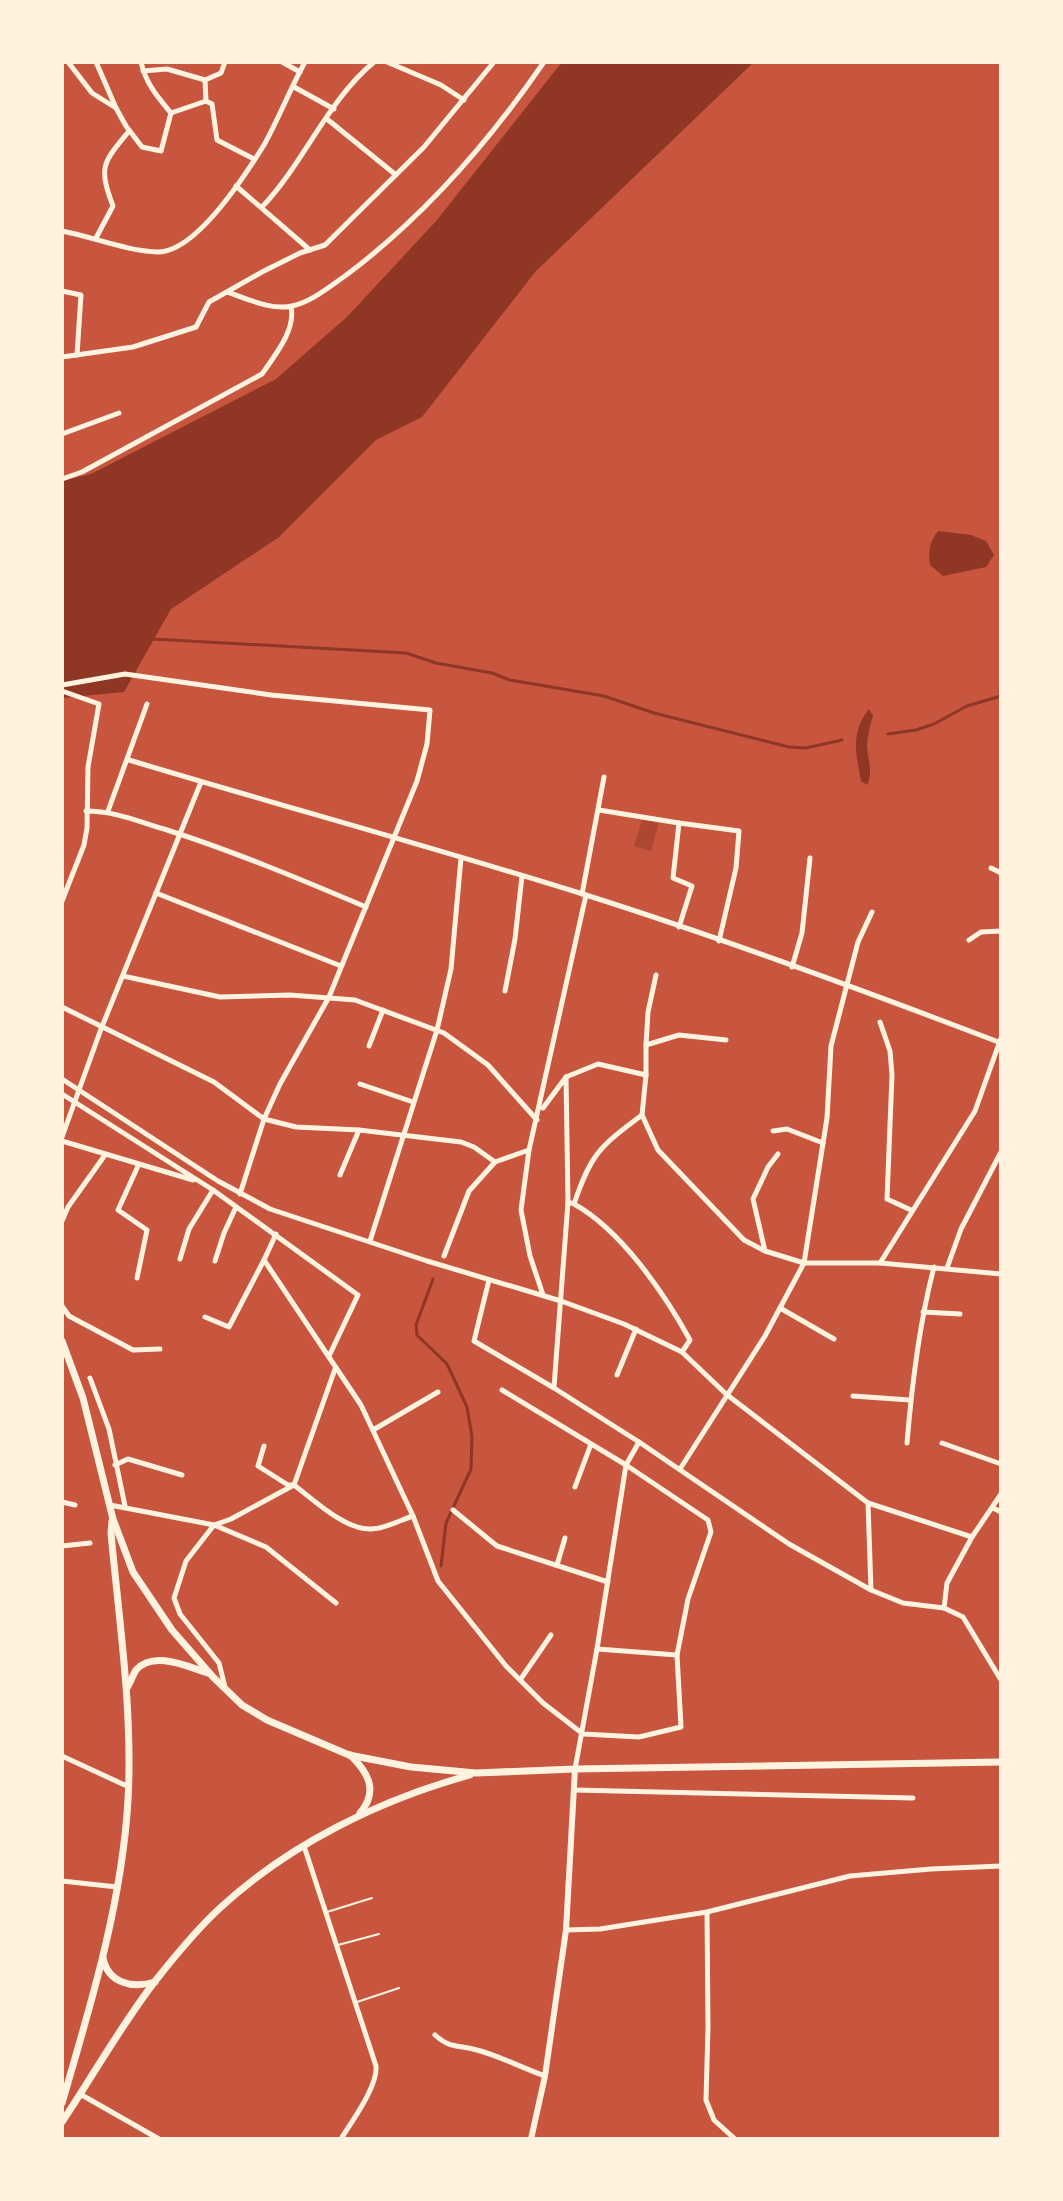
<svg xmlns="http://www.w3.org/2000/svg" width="1063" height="2201" font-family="Inter,sans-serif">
	<rect width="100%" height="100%" fill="#c8553d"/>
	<path fill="#ae4732" d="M642,820L659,823L651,851L634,846Z"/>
	<g fill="#8f3625">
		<path d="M562,62H754L536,271L422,417L376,440L279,537L171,609L124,692L62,698V481L91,474L276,379L348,316L437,220Z"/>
		<path d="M938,531L971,535L986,541L994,555L986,567L943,576L930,565C928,551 929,543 938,531Z"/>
		<path d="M869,709L873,716C870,725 868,734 867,744C867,758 874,772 867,785L861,781C856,754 850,733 869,709Z"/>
	</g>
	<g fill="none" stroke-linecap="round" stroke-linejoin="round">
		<g stroke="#8f3625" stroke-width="3">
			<path d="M152,639L406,653L436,663L492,673L510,680L604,696L654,713L789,747L806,748L842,740"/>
			<path d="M888,734L916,730L934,724L967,706L1001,696"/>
			<path d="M433,1279L416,1325L417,1335L447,1364L467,1407L472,1437L471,1469L446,1523L441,1566"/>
		</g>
		<g stroke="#fff3e0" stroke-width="2">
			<path d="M327,1912L372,1898"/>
			<path d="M338,1945L379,1934"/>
			<path d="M357,2002L399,1988"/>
		</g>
		<g stroke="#fff3e0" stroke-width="5">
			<path d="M68,62L92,93L116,108L126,126L142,147L161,151L171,113"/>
			<path d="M96,62L116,108"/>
			<path d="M141,62C146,84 157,96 171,113"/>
			<path d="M225,62L221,73L205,80L206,101L212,104L217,140L254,159"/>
			<path d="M282,62L300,72"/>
			<path d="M387,62L441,85L464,100"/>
			<path d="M143,71L167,69L205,80"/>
			<path d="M294,87L334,109"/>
			<path d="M171,113L206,101"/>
			<path d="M327,119L396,175"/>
			<path d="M236,186L310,250"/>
			<path d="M262,207C304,163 327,101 374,62"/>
			<path d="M62,231C93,237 127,251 158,252C196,252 246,174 264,145C279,118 290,89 305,62"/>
			<path d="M96,238L113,206C98,166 103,163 129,131"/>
			<path d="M62,291L81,295L77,355"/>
			<path d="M227,292C246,298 271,311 292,306C311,302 329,287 345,276C423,218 489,142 544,62"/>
			<path d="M62,357L133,347L196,327L209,302L262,272L300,253L325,245L424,147L494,62"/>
			<path d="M62,434L119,413"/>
			<path d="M62,479L82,472L262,374C275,355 296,330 291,307"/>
			<path d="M62,685L125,674L271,695L430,710L427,744L417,781L329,997L280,1084L264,1119L240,1194"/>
			<path d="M62,691L99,704L88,767L87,828L84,845L62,901"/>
			<path d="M129,760C282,806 436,848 589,896C728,940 865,991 1001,1043"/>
			<path d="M599,810L679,823L673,878L692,886L679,927"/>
			<path d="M86,811C114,811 137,821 164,829C233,851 300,879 366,907"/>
			<path d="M108,811L147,704"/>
			<path d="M679,823L739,831L736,868L719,941"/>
			<path d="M991,868L1001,873"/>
			<path d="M156,893L341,966"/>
			<path d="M582,894L604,777"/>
			<path d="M969,940L981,932L1001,931"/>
			<path d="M792,967L802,933L810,858"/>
			<path d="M123,976L220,997L290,995L355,1000L444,1033L488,1065L537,1120"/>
			<path d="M505,991L515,939L522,876"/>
			<path d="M62,1007L214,1082L264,1119L296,1127L359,1130L461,1142L474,1147L495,1162"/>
			<path d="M880,1022L890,1051L892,1075L887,1199L911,1210"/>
			<path d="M646,1045L648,1012L656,975"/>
			<path d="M369,1046L383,1010"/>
			<path d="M646,1075V1045L679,1035L726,1040"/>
			<path d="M566,1077L598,1064L646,1075L642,1115L658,1150L744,1240L765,1251L804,1263H880L1001,1274"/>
			<path d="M62,1079L218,1181L270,1209L427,1261L561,1301L624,1324L682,1352L726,1394L868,1503L972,1537"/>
			<path d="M360,1084L413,1102"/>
			<path d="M62,1094L213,1190L358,1295L329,1356"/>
			<path d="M543,1108L566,1077L568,1202"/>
			<path d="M773,1131L787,1129L823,1143"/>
			<path d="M62,1137L101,1029L201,782"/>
			<path d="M62,1141L193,1180"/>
			<path d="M340,1175L359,1130"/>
			<path d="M574,1204C621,1230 664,1293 690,1340L682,1352"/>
			<path d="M62,1221L68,1207L105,1155"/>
			<path d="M276,1234L264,1260L361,1405L413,1516L438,1581L506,1666L543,1703L583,1734L639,1737L681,1727L677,1655L688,1599L711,1532L708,1520L626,1465L502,1390"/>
			<path d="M370,1241L437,1030L451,969L461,858"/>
			<path d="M765,1251L753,1199L768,1167L778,1154"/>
			<path d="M444,1256L469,1191L495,1162L529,1150"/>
			<path d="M180,1259L189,1229L213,1190"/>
			<path d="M215,1261L224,1233L236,1207"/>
			<path d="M880,1263L975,1111L1001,1038"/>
			<path d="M947,1268L961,1229L1001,1152"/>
			<path d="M137,1278L147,1230L118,1210L138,1166"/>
			<path d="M489,1280L474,1341L554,1388L639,1442L789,1544L871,1590L903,1603L944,1608L963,1617L1001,1680"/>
			<path d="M543,1295L530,1256L521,1210L529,1150L586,895"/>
			<path d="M62,1306L69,1316L133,1350L160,1349"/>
			<path d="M780,1308L834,1339"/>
			<path d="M923,1312L960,1314"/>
			<path d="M205,1317L229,1327L264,1260"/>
			<path d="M617,1375L636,1329"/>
			<path d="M90,1378L109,1429L125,1506"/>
			<path d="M554,1387L568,1202L574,1204C591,1154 599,1147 642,1115"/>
			<path d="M853,1396L910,1400"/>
			<path d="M373,1430L438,1392"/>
			<path d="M907,1443C912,1383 919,1324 934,1267"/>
			<path d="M942,1443L1001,1464"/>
			<path d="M264,1446L258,1466L288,1485H294C314,1500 345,1530 371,1529C385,1529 400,1520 413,1516"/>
			<path d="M115,1465L128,1459L182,1475"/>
			<path d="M680,1469L765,1336L804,1263L827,1118L831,1046L858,942L872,912"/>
			<path d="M575,1487L591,1444"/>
			<path d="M62,1502L75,1505"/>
			<path d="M868,1503L871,1590"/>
			<path d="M110,1505L214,1525L266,1547L336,1603"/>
			<path d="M993,1508L1001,1512"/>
			<path d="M453,1510L497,1546L608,1582"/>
			<path d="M62,1546L90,1543"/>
			<path d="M557,1565L565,1538"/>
			<path d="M944,1608L947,1583L972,1537L1001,1494"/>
			<path d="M597,1649L677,1655"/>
			<path d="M520,1680L551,1635"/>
			<path d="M225,1687L219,1663L180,1614L174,1598L186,1561L214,1525L231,1519L294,1485L335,1369"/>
			<path d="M62,1756L129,1787"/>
			<path d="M575,1769L597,1649L626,1465L639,1442"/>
			<path d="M574,1790L913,1798"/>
			<path d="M304,1846L376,2066C378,2086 352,2121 341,2139"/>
			<path d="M62,1881L117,1887"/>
			<path d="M707,1912L708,2027L706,2100L714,2120L735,2139"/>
			<path d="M566,1930L600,1929L707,1912L850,1876L931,1869L1001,1866"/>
			<path d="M435,2035C452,2050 458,2044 477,2050C500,2056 522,2068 545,2076"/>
			<path d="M80,2094L159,2139"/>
		</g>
		<path stroke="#fff3e0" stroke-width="6" d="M531,2139L545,2076L566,1930L575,1769"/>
		<g stroke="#fff3e0" stroke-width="7">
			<path d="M62,1341L83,1398L113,1519L133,1572L172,1630L213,1677L242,1705L267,1720L349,1755L411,1767L476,1773L575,1769L1001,1762"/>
			<path d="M127,1688C130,1683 133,1675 136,1670C154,1650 188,1667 208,1673"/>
			<path d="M350,1755C368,1772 379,1791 360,1813"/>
			<path d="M103,1958C108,1983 132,1989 155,1982"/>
			<path d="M62,2103C91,2004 122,1903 128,1800C133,1711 119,1621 111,1533L112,1521"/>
			<path d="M62,2122C93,2076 121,2025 156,1980C175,1956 197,1929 220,1908C289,1844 380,1800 470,1775"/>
		</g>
	</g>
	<rect width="1063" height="2201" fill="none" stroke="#fff3e0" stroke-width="128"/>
</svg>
